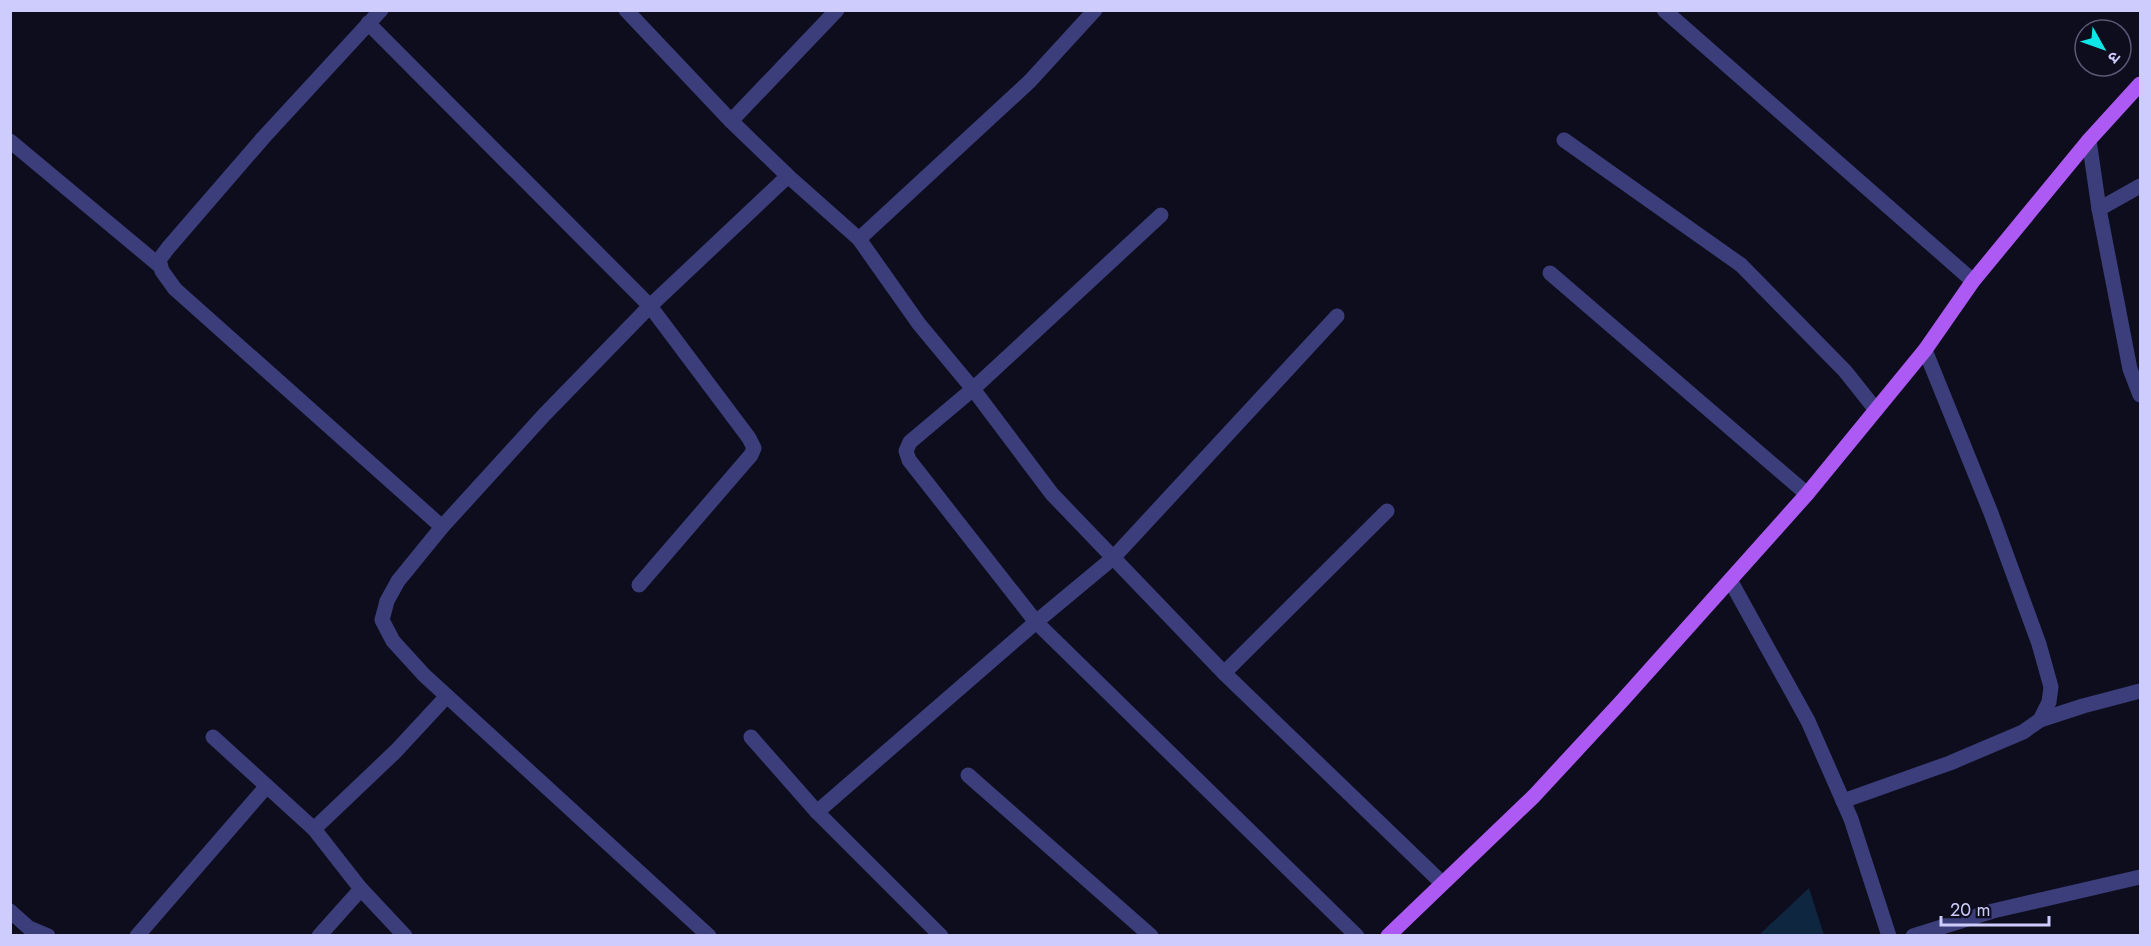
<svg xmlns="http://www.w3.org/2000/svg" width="2151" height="946" font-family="Jost,'Noto Sans Devanagari',sans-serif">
	<rect width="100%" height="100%" fill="#0e0d1d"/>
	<path fill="#0e2640" d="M1809,888L1824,935H1759Z"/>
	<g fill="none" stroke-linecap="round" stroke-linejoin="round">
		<g stroke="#3b3e7a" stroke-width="15">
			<path d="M10,141L160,266"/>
			<path d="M10,911L29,928L48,936"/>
			<path d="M137,936L266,787"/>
			<path d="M319,936L361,889"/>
		</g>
		<g stroke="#3b3e7a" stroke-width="15">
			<path d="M381,10L263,138L168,248L159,260L162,271L175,289L442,527"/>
			<path d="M626,10L731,121L788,176L859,239L919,324L973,389L1052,494L1224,673L1442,883"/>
			<path d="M1664,10L1973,281"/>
			<path d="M368,23L650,306L749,438L754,448L751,455L639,585"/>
			<path d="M731,121L837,10"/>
			<path d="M1564,140L1741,265L1845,371L1876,410"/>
			<path d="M2089,140L2099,209L2130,369L2140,395"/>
			<path d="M2099,209L2140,186"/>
			<path d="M1161,215L973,389L910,442L906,451L909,460L1036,622L1357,936"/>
			<path d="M859,239L1030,81L1095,10"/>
			<path d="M1550,273L1807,494"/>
			<path d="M1730,580L1808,721L1851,819L1889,936"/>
			<path d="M1224,673L1387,511"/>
			<path d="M2040,720L2083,706L2140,691"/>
			<path d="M213,737L314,829L396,751L447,696"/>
			<path d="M751,737L817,812L941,936"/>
			<path d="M968,775L1151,936"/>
			<path d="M1843,801L1950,763L2023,732L2040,720L2049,702L2051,687L2039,644L1991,513L1925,350"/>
			<path d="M817,812L1036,622L1113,558L1337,316"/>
			<path d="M314,829L361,889L405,936"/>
			<path d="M709,936L424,675L393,641L382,620L387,601L398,581L442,527L544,415L650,306L788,176"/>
			<path d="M1913,936L1993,911L2140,877"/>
		</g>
		<path stroke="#ad5af5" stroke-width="15" d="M1388,936L1534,796L1621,702L1807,494L1925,350L1973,281L2089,140L2140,84"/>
	</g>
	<rect width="2151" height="946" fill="none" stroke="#cdccfc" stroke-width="24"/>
	<g transform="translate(2103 48) rotate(130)"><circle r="28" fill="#0e0d1d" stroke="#5a5976" stroke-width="1.5"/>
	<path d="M0-4.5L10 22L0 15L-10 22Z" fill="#0de5e7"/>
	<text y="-9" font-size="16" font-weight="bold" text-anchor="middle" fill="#cdccfc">उ</text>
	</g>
	<path d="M1941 916v9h108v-9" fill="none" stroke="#cdccfc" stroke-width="3"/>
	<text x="1950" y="916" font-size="18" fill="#cdccfc" stroke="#0e0d1d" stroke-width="4.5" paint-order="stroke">20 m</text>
</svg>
